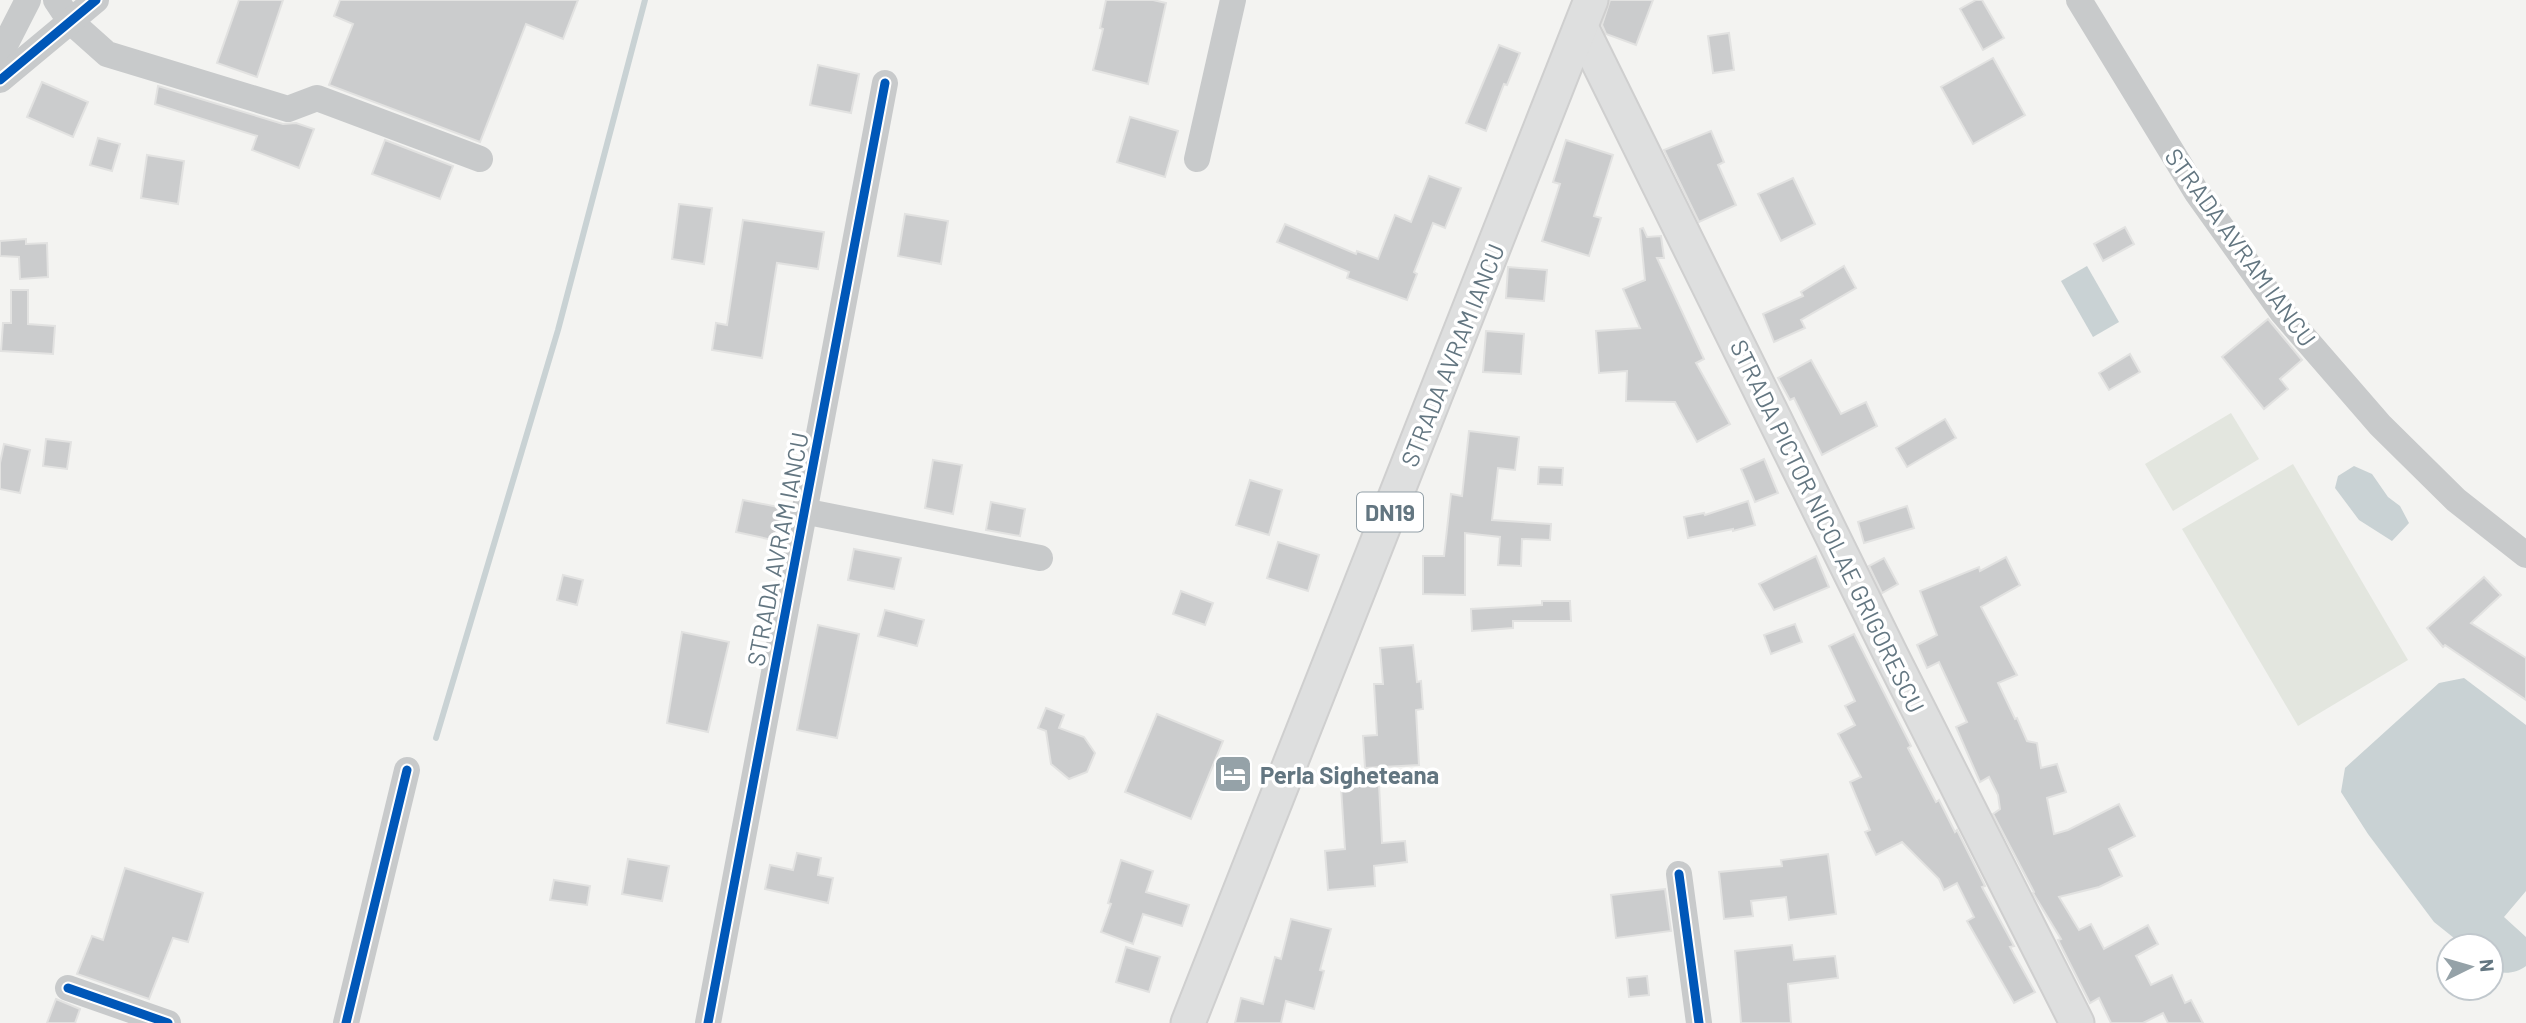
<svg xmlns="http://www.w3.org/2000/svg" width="2526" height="1023" font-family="Barlow,sans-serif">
	<rect width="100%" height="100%" fill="#f3f3f1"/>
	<g fill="#e3e6df">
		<path d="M2231,413L2259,459L2173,511L2145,464Z"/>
		<path d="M2293,464L2408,660L2298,726L2182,529Z"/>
	</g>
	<g fill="#c9d2d4">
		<path d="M2087,266L2119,322L2093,337L2061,281Z"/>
		<path d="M2354,466L2372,474L2388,497L2400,506L2409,523L2392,541L2359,520L2335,488L2338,476Z"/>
		<path d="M2464,678L2526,725V891L2504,917L2526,937V966C2517,973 2501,976 2491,968V946H2464L2434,922L2368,834L2341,792L2345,768L2439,683Z"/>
	</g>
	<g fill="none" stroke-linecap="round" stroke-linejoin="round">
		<path stroke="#c9d2d4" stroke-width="6" d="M436,738L558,330L645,0"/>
	</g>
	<g fill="#cbcccd" stroke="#e2e2e1" stroke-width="2">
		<path d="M239,0H283L257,77L217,63Z"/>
		<path d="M340,0H578L563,39L526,24L480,142L329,85L353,24L334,16Z"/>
		<path d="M1106,0H1153L1166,3L1148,84L1093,70L1103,29L1100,28Z"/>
		<path d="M1610,0H1653L1636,45L1606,34L1602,25Z"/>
		<path d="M1976,0H1982L2004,38L1983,50L1960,9Z"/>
		<path d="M1729,33L1734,70L1713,73L1708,36Z"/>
		<path d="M1499,45L1520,53L1507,85L1504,84L1486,131L1466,123Z"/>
		<path d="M1993,58L2025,115L1973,144L1941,87Z"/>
		<path d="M818,65L859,74L851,113L810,105Z"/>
		<path d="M42,82L88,102L73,137L27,117Z"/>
		<path d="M158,86L283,124L296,123L314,129L299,168L252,150L257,136L155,104Z"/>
		<path d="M1130,117L1178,131L1165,177L1117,162Z"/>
		<path d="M1711,131L1724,162L1718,165L1736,205L1699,222L1664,150Z"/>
		<path d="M98,138L120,144L112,171L90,165Z"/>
		<path d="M385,140L453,166L440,199L372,174Z"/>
		<path d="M1566,140L1613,155L1594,216L1601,218L1589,256L1542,241L1560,184L1553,182Z"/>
		<path d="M147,155L184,161L178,204L141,198Z"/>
		<path d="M1429,176L1461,188L1445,228L1433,223L1414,272L1417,274L1407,300L1347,278L1349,272L1277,242L1285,224L1356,254L1357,251L1378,259L1395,215L1411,222Z"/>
		<path d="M1793,178L1815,224L1781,241L1758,194Z"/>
		<path d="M679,204L712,208L704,264L672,259Z"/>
		<path d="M905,214L948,221L941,264L898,256Z"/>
		<path d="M743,220L824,232L818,269L777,263L762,358L712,350L716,323L727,325Z"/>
		<path d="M2125,227L2134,244L2103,261L2094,244Z"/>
		<path d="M1643,228L1647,237L1661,236L1664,258H1657L1704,359L1696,363L1730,424L1697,442L1675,402L1626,401L1627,371L1599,373L1596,331L1640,328L1623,289L1645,280L1640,229Z"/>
		<path d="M26,239V244L47,243L48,277L20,279L19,257L0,256V241Z"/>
		<path d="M1844,266L1856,288L1801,320L1805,328L1774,342L1763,314L1803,296L1801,292Z"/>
		<path d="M1508,267L1547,270L1544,301L1506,298Z"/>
		<path d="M11,290H28V324L55,326L53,354L1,351L3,323H11Z"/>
		<path d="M2268,319L2302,360L2280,379L2288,389L2264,409L2222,357Z"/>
		<path d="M1486,331L1524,334L1521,374L1483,372Z"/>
		<path d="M2130,354L2140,372L2109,390L2099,373Z"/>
		<path d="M1811,360L1841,414L1866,402L1877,426L1822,455L1794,398L1790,400L1778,378Z"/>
		<path d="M1945,419L1956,438L1907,467L1896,448Z"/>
		<path d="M1469,431L1519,437L1515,470L1498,468L1492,520L1551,524L1550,540L1522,539L1521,566L1498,565L1500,537L1465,533V595L1423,594V556H1444L1451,494L1462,496Z"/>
		<path d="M46,439L71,442L67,469L43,466Z"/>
		<path d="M4,444L30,450L20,493L0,489V463Z"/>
		<path d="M1764,459L1778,493L1755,502L1741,469Z"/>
		<path d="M933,460L962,465L953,514L925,508Z"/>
		<path d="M1539,467L1563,468L1562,485L1538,484Z"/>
		<path d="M1250,480L1282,490L1269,535L1236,525Z"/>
		<path d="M743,500L788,509L782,542L736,532Z"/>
		<path d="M1748,501L1755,525L1733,531V529L1688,538L1684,517L1704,513L1705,515Z"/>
		<path d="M991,502L1025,509L1020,536L986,530Z"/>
		<path d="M1907,506L1914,528L1864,543L1858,522Z"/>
		<path d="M1278,542L1319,555L1308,591L1267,578Z"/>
		<path d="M854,549L901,558L894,589L848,580Z"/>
		<path d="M1816,556L1829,587L1774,610L1759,584Z"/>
		<path d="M2006,557L2020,585L1981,607L2017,675L1998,683L2015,719L2017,718L2027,741L2037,743L2041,768L2057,764L2066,792L2047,798L2054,834L2068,830L2119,804L2135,836L2109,849L2122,876L2099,887L2059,897L2079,930L2091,924L2104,949L2148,925L2158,944L2136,956L2151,985L2172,975L2185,1003L2191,1000L2203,1023H2168L2163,1013L2143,1023H2111L2099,998L2090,1003L2058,940L2061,939L2033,893L2034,892L1993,814L2000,809L1998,795L1989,777L1980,782L1956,727L1967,722L1939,662L1927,668L1917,645L1937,635L1920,591L1979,567L1980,571Z"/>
		<path d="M1884,558L1898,584L1882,593L1869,566Z"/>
		<path d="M563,575L583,580L577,605L557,600Z"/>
		<path d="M2484,577L2501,595L2471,623L2526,658V700L2445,645L2443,647L2427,628Z"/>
		<path d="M1181,591L1213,603L1205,625L1173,614Z"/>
		<path d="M1542,601H1570L1571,621H1513V628L1472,631L1471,609L1542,605Z"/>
		<path d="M885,610L924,620L917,646L878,636Z"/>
		<path d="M1795,624L1802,642L1771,654L1764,635Z"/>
		<path d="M818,625L859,634L837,738L797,730Z"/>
		<path d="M682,632L729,642L708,732L667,723Z"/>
		<path d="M1854,634L1911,746L1908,748L1936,802L1939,800L1955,832L1957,830L1985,886L1982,887L2014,946L2010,947L2035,992L2014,1003L1967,921L1974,917L1957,883L1944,890L1939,879L1902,842L1876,855L1865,832L1870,830L1850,782L1861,777L1838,734L1855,725L1845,706L1855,701L1829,646Z"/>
		<path d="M1413,645L1417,682L1421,681L1423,709L1416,710L1419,765L1365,768L1363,736L1377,735L1374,684H1383L1380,648Z"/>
		<path d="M1046,708L1064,715L1059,728L1084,737L1095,753L1087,772L1069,779L1051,764L1046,731L1038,728Z"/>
		<path d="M1157,714L1223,741L1191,819L1125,792Z"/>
		<path d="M1379,784L1382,843L1405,841L1407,862L1374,866L1375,886L1328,890L1325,851L1345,849L1341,787Z"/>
		<path d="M797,853L821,858L818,875L833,878L828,903L765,889L770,865L793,870Z"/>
		<path d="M1828,854L1836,914L1789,920L1786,897L1751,901L1753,916L1724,919L1719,872L1782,866L1781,860Z"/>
		<path d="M628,859L669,866L662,901L622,894Z"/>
		<path d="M1121,860L1153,871L1146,892L1189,905L1182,926L1143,914L1133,944L1101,932L1111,904L1108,903Z"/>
		<path d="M125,868L203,893L188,942L173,938L149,999L77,974L92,936L103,940Z"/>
		<path d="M554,880L590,886L587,905L550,900Z"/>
		<path d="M1665,889L1671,931L1616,938L1611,895Z"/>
		<path d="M1291,919L1331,929L1320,970L1324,971L1314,1009L1286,1001L1281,1023H1235L1241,998L1263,1004L1275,957L1281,959Z"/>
		<path d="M1792,945L1794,960L1835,956L1838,978L1788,984L1791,1023H1741L1735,951Z"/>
		<path d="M1126,947L1160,957L1149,992L1116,982Z"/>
		<path d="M1647,976L1649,995L1629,997L1627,978Z"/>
		<path d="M56,999L80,1009L75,1023H47Z"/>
	</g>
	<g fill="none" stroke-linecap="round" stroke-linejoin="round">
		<defs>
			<g id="major">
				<path d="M1581,27L1891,655L2077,1023"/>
				<path d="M1188,1023L1591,0"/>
			</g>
		</defs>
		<use href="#major" stroke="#cfcfcf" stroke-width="37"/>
		<g stroke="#c8cacb" stroke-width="26">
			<path d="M56,0L70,21L107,54L288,109L317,98L480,159"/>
			<path d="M2079,0L2197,193L2282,312L2380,425L2456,500L2526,555"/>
			<path d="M3,77L5,45L28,0"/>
			<path d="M0,80L96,0"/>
			<path d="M1197,159L1233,0"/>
			<path d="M803,511L1040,558"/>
			<path d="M1679,874L1699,1023"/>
			<path d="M68,988L168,1023"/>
			<path d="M346,1023L407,770"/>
			<path d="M708,1023L885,83"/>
		</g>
		<use href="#major" stroke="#dedfdf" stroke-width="33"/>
		<defs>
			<g id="cycleway">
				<path d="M0,80L96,0"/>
				<path d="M1679,874L1699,1023"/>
				<path d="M68,988L168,1023"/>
				<path d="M346,1023L407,770"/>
				<path d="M708,1023L885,83"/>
			</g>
		</defs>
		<use href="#cycleway" stroke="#fff" stroke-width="13"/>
		<use href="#cycleway" stroke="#0057b8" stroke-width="9"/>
	</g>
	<defs>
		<symbol id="hotel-square" viewBox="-11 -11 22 22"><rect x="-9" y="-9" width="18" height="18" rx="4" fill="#95a2a8" stroke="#fff"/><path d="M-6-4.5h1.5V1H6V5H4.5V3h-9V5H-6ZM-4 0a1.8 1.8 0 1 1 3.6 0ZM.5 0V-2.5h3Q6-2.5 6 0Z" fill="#fff"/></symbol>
	</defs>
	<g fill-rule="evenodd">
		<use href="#hotel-square" x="1211" y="752" width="44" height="44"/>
	</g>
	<g text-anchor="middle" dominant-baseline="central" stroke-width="7" stroke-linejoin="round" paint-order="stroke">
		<rect fill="#fff" stroke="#929fa7" stroke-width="2" x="1357" y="492.5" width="66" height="39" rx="5"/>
		<g font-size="23" font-weight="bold" fill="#637681">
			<text x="1390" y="512">DN19</text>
		</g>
		<g font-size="24" fill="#637681" stroke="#fff">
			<text transform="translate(2241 247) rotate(54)">STRADA AVRAM IANCU</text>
			<text transform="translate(1452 355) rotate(-68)">STRADA AVRAM IANCU</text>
			<text transform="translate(1828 526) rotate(64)">STRADA PICTOR NICOLAE GRIGORESCU</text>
			<text transform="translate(777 549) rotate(-79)">STRADA AVRAM IANCU</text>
		</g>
		<g font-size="24" font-weight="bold" fill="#637681" stroke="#fff" text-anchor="start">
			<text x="1260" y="774">Perla Sigheteana</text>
		</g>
	</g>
	<g transform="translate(2470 967) rotate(85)"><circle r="33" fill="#ffffff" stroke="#c1c8cd" stroke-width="2"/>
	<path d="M0-5L12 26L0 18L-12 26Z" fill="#95a2a8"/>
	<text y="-10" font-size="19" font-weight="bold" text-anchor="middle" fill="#637681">N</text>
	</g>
</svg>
